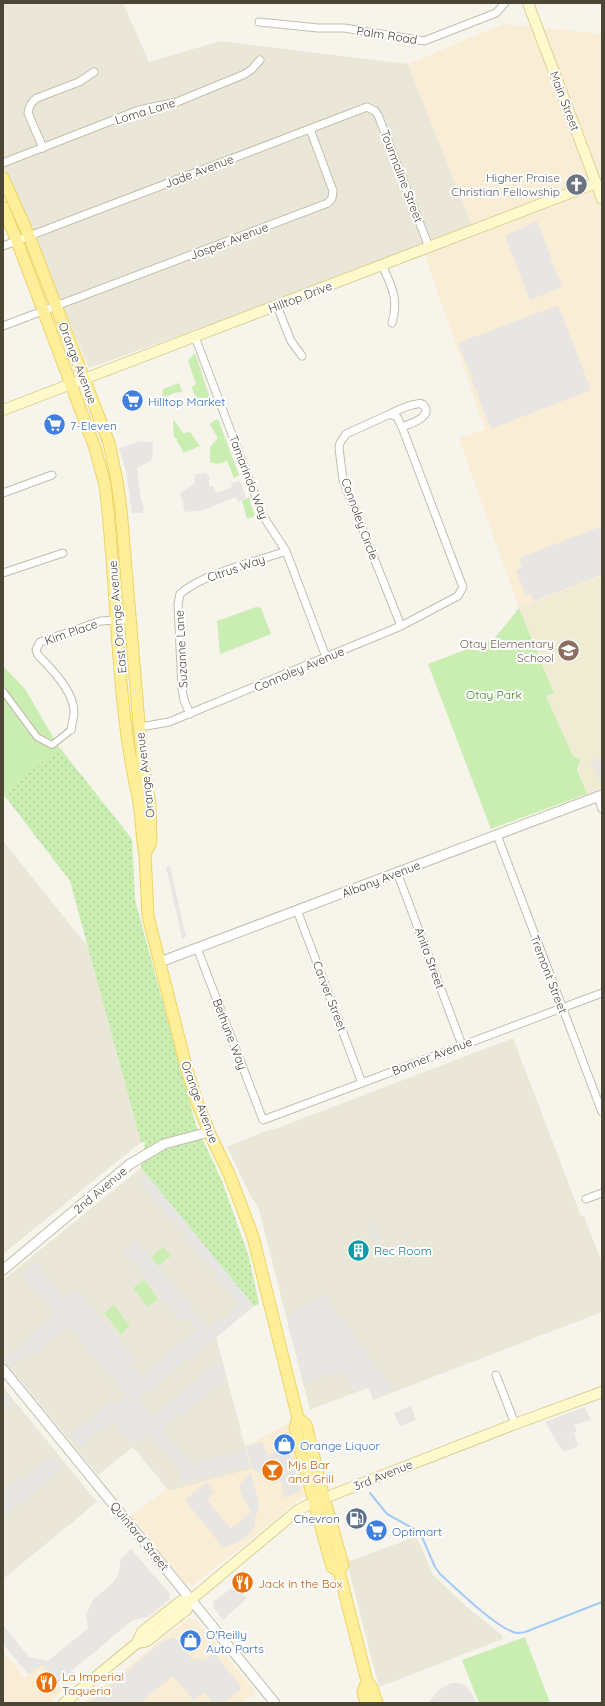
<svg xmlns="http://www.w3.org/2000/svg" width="605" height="1706" font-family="Quicksand,sans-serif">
	<defs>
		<pattern id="grass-dots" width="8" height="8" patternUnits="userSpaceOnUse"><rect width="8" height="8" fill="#caedb1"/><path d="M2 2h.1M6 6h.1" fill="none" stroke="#afcd99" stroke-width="1.8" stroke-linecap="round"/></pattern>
	</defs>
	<rect width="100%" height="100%" fill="#f6f4eb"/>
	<g fill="#ebe7d8">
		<path d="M3,3H123L149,62L220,41L408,64L474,230L89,368L3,167Z"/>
		<path d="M3,841L88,947L141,1142L3,1254Z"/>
		<path d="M513,1038L581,1216H584L602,1263V1312L373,1400L369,1387L310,1410L258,1206L252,1199L227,1147L268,1130L277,1129L288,1124Z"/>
		<path d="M141,1168L254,1306L216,1337L251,1469L169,1491L133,1447L98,1475L3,1359V1280Z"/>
		<path d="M3,1387L97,1502L3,1579Z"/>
		<path d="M415,1537L419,1542L433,1575L468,1608L501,1634L503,1639L379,1687L347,1562Z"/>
	</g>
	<g fill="#f9eed5">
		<path d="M503,24L602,34V576L519,608L459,439L485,429L423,250L474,230L408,64Z"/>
		<path d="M290,1423L305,1487L303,1497L193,1586L185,1583L131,1516L167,1489L169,1491L251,1469L245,1446Z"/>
		<path d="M188,1618L195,1619L256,1692L242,1703H83Z"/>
		<path d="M3,1652L25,1678L42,1665L64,1690L50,1703H3Z"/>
	</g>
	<path fill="#f0ecd4" d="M602,576V789L587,794L573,756L546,695L554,692L519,608Z"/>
	<path fill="url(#grass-dots)" d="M59,747L132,839L135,900L196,1125L222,1181L249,1257L259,1304L254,1306L141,1168L145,1142H141L70,881L4,795Z"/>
	<g fill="#caedb1">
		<path d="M195,353L210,398L198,405L192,387L196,384L188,361Z"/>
		<path d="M179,383L182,392L173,393L162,400L163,389Z"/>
		<path d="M218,419L239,475L234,478L227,461L218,464L210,462V447L218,438L210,425L213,421Z"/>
		<path d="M174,420L183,433L190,432L200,446L183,453L181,447L177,442V439L174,437L173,421Z"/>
		<path d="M249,498L255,516L247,519L242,500Z"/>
		<path d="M256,607L261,608L271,634L220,654L217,621Z"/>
		<path d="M519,608L554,693L546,696L573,756L580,760L577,769L587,794L491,829L428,664L494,639Z"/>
		<path d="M3,666L25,689L59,747L3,796Z"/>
		<path d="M163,1247L171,1256L158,1266L151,1257Z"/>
		<path d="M144,1280L158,1299L148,1307L133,1288Z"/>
		<path d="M114,1305L130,1326L121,1334L104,1313Z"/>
		<path d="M525,1637L550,1703H479L462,1660Z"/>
	</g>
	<g fill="#e8e6e2">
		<path d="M537,221L562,287L530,300L505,236Z"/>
		<path d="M558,305L591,390L491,429L458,343Z"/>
		<path d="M137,441L153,442L152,460L137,468L141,499L144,508L142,513H132L126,472L119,448L137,443Z"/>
		<path d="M207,473V476L209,475V486H213L216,493L232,487L231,483L240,481L246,498L238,502L236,497L204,510L185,512L180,493L195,483L194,478L196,477L195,474Z"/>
		<path d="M602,526V575L534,601L531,594L526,596L516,571L522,568L519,558Z"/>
		<path d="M602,757V781L600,782L591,761Z"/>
		<path d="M170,866L186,937L182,938L166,867Z"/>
		<path d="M146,1174L254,1306L140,1399L153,1416L222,1360L227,1379L163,1430L192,1464L246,1450L250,1466L182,1483L179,1471L180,1468L149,1433L133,1445L113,1421L80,1448L69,1435L112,1402L115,1405L126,1396L69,1326L31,1357L28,1353L10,1368L3,1359L56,1315L22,1273L35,1262L65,1299L78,1289L136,1360L132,1363L142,1375L197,1330L187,1318L181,1323L124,1252L138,1241L209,1329L239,1304L138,1180Z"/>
		<path d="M374,1223L388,1258L383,1260L368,1226Z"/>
		<path d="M324,1295L394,1390L374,1399L369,1388L355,1392L344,1374L339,1373L304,1382L288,1326L290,1315Z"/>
		<path d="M3,1394L5,1396L8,1394L12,1399L9,1402L12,1406L3,1414Z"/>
		<path d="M411,1406L416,1420L400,1426L394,1413Z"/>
		<path d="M584,1407L591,1420L574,1425L577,1432L555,1434L574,1433L578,1446L563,1452L545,1422Z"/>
		<path d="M262,1441L267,1456L288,1445L301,1491L285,1498L277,1470L261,1474L252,1468L246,1446Z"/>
		<path d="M48,1457L51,1460L53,1458L63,1469L3,1518V1487L7,1491Z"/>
		<path d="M251,1473L259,1504L253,1531L238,1542L223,1548L185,1500L206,1482L214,1491L207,1500L231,1529L252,1511L242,1497L239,1486Z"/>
		<path d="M131,1549L170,1594L169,1600L148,1617L133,1620L57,1683L42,1665L29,1675L3,1644V1625L29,1657L48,1661L88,1628L86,1616L92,1601L114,1582L119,1572L121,1558Z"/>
		<path d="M236,1585L247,1598L223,1620L213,1607L214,1601Z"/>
		<path d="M174,1637L192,1659L205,1660L214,1653L242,1688L224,1703H213L204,1692L194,1701L173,1676L140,1703H88L161,1643Z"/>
		<path d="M451,1683H460L466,1686L471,1692L477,1703H428L439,1690Z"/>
	</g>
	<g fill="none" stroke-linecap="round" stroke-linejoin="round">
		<path stroke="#a4caf6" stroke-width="2" d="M370,1493L387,1514L416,1530L422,1537L435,1567L440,1574C457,1589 492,1624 513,1632C517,1634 521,1633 525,1632L602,1602"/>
		<defs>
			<path id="pedestrian" d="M3,691L37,737L52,745L71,730"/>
			<g id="minor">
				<path d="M259,22L318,28H344L424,41L496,13L505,3"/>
				<path d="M43,148L28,113C29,106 31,102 37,98L79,82L94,72"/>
				<path d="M3,163L139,110L177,102L245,74L252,69L260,60"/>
				<path d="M3,246L367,107L375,111L378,115L429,247"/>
				<path d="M382,265C392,287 399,299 392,323"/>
				<path d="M277,306L291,341L302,356"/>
				<path d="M3,326L328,203L332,198L333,191L310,129"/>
				<path d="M195,337L263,516L286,551L326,657"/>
				<path d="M390,414C398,410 408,405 417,404C420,403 423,404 425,407C431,418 409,424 402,427"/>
				<path d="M3,493L52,475"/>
				<path d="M3,573L63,553"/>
				<path d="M190,714L184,700L182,689L178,604L180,594C203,573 256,562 286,551"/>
				<path d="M140,727L169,722L401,626L458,596L463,587L459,577L402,427L397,417L390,414L346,434L340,443L339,448L343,480L401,626"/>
				<path d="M71,730C72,725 73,719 74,714C75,692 52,670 38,655L36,650L40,642L101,621L130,619"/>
				<path d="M598,797L602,809"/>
				<path d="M497,835L602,1112"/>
				<path d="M397,872L462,1045"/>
				<path d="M297,910L362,1083"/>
				<path d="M197,948L263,1120L602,993"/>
				<path d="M586,1199L602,1193"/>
				<path d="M496,1375L515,1424"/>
			</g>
			<g id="tertiary">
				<path d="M160,962L602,795"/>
				<path d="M3,1270L130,1164L164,1144L209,1132"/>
				<path d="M3,1369L275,1703"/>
			</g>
			<g id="secondary">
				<path d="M528,3L602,199"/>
				<path d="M3,410L596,183"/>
				<path d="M137,1643L147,1641L187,1609L189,1601"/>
				<path d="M64,1703L137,1643L142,1632L181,1601H189L192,1599L298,1510L314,1502L515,1424L602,1392"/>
			</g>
			<g id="primary">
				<path d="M3,178L29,236L109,443L117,481L121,509L142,759L150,804L151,842L145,854L148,916L187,1070L197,1102L209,1132L230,1176L253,1237L298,1418L295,1428L314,1502L332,1567L339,1571L367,1681L372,1688L377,1703"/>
				<path d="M3,207L17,241L95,448L105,485C118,589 115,695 138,797C142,816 141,836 145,854"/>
				<path d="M298,1418L306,1425L324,1498L343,1565L339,1571"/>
				<path d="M366,1703L363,1692L367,1681"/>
			</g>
		</defs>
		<use href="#pedestrian" stroke="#c3beac" stroke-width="8"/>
		<use href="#minor" stroke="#c3beac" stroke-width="9"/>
		<use href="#tertiary" stroke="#c3beac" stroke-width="11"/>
		<use href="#secondary" stroke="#dad097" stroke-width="12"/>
		<use href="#primary" stroke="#eed561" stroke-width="13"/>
		<use href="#pedestrian" stroke="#fff" stroke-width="5.5"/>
		<use href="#minor" stroke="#fff" stroke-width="7"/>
		<use href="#tertiary" stroke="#fff" stroke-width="9"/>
		<use href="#secondary" stroke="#fff9cc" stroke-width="10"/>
		<use href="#primary" stroke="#ffef9b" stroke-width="11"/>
	</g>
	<defs>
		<symbol id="church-disc" viewBox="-11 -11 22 22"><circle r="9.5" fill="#6b7280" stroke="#fff"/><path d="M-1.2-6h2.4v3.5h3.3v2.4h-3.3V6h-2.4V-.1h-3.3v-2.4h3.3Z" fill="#fff"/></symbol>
		<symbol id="supermarket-disc" viewBox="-11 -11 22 22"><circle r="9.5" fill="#3f7fe0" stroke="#fff"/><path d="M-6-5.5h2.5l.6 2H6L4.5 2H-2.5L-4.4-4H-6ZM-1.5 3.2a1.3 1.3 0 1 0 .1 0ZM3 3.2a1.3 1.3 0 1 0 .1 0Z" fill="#fff"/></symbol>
		<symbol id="school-disc" viewBox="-11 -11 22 22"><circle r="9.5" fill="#8d6e63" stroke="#fff"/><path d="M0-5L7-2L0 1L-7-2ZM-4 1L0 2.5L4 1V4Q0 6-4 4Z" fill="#fff"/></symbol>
		<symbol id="building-disc" viewBox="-11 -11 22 22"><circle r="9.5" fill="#0f9aa8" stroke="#fff"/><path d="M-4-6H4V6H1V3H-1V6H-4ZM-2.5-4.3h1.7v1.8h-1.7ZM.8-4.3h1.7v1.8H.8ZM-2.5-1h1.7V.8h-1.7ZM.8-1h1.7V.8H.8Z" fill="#fff"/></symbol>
		<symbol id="shop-disc" viewBox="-11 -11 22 22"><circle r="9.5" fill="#3f7fe0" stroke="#fff"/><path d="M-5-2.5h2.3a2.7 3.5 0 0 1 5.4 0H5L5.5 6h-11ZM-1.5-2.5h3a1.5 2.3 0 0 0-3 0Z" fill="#fff"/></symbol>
		<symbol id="bar-disc" viewBox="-11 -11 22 22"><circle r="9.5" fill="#e8710a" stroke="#fff"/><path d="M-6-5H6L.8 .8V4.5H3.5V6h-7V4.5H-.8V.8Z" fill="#fff"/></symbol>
		<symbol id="fuel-disc" viewBox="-11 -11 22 22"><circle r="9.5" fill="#5c6f8a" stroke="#fff"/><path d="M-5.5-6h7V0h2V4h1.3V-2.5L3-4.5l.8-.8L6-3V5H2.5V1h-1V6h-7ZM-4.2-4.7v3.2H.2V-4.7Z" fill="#fff"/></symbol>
		<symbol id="restaurant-disc" viewBox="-11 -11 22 22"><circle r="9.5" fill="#e8710a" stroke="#fff"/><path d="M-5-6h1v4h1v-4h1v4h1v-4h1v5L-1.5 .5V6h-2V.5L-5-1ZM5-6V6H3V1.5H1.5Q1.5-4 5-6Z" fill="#fff"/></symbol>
	</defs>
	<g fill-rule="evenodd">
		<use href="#church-disc" x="564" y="172" width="25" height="25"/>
		<use href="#supermarket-disc" x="120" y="388" width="25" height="25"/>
		<use href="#supermarket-disc" x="42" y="412" width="25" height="25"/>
		<use href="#school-disc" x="556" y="638" width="25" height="25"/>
		<use href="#building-disc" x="346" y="1238" width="25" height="25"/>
		<use href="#shop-disc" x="272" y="1432" width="25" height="25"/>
		<use href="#bar-disc" x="260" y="1458" width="25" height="25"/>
		<use href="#fuel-disc" x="344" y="1506" width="25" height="25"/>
		<use href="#supermarket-disc" x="364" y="1518" width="25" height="25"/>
		<use href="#restaurant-disc" x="230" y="1570" width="25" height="25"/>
		<use href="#shop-disc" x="178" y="1628" width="25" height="25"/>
		<use href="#restaurant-disc" x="34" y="1670" width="25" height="25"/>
	</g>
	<g text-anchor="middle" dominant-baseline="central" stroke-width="4" stroke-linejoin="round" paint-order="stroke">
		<g font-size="12" fill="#4c4637" stroke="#fff">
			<text transform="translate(387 35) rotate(9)">Palm Road</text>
			<text transform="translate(565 101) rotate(69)">Main Street</text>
			<text transform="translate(145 111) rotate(-17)">Loma Lane</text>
			<text transform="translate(199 171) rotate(-21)">Jade Avenue</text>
			<text transform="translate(402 176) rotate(69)">Tourmaline Street</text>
			<text transform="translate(229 241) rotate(-21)">Jasper Avenue</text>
			<text transform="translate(300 297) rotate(-21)">Hilltop Drive</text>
			<text transform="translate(78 363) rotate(69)">Orange Avenue</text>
			<text transform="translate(249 477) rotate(69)">Tamarindo Way</text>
			<text transform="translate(360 519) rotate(70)">Connoley Circle</text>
			<text transform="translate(236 568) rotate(-19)">Citrus Way</text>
			<text transform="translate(117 617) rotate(-95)">East Orange Avenue</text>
			<text transform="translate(71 632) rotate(-19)">Kim Place</text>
			<text transform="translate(181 649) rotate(-93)">Suzanne Lane</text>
			<text transform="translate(299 669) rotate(-23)">Connoley Avenue</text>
			<text transform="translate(145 775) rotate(-97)">Orange Avenue</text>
			<text transform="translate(381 879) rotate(-21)">Albany Avenue</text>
			<text transform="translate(430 958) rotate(70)">Anita Street</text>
			<text transform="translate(549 974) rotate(69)">Tremont Street</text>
			<text transform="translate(330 996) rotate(69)">Carver Street</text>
			<text transform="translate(230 1034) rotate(69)">Bethune Way</text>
			<text transform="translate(432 1056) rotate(-21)">Banner Avenue</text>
			<text transform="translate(200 1102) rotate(70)">Orange Avenue</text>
			<text transform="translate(100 1190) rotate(-40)">2nd Avenue</text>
			<text transform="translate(383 1475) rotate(-22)">3rd Avenue</text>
			<text transform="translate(140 1536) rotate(51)">Quintard Street</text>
		</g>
		<g font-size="12" fill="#5b616d" stroke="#fff" text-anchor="end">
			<text x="560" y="177">Higher Praise<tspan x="560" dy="14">Christian Fellowship</tspan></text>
		</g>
		<g font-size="12" fill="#366cbe" stroke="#fff" text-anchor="start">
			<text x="148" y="401">Hilltop Market</text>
			<text x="70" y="425">7-Eleven</text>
			<text x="300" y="1445">Orange Liquor</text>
			<text x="392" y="1531">Optimart</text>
			<text x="206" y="1634">O'Reilly<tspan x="206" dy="14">Auto Parts</tspan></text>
		</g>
		<g font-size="12" fill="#785e54" stroke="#fff" text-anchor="end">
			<text x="554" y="643">Otay Elementary<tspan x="554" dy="14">School</tspan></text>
		</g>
		<g font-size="12" fill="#3c8425" stroke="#fff">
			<text x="494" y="694">Otay Park</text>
		</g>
		<g font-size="12" fill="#0d838f" stroke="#fff" text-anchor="start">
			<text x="374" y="1250">Rec Room</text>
		</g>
		<g font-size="12" fill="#c56008" stroke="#fff" text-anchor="start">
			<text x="288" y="1464">Mjs Bar<tspan x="288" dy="14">and Grill</tspan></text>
			<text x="258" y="1583">Jack in the Box</text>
			<text x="62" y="1676">La Imperial<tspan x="62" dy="14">Taqueria</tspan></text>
		</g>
		<g font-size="12" fill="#4e5e75" stroke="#fff" text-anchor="end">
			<text x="340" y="1518">Chevron</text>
		</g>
	</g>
	<rect width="605" height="1706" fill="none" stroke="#4c4637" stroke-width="8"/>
</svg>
